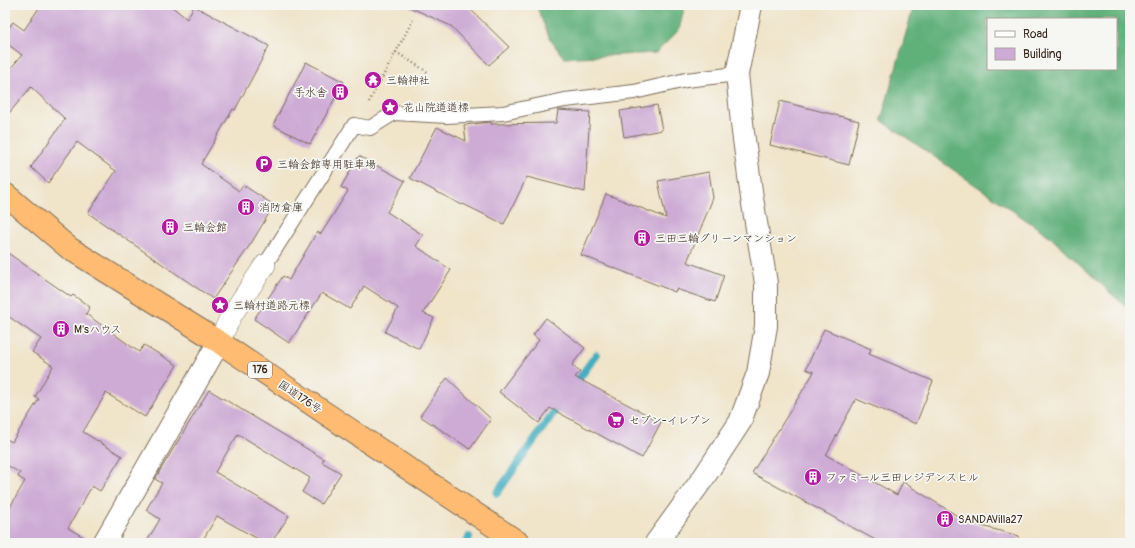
<svg xmlns="http://www.w3.org/2000/svg" width="1135" height="548" font-family="Pangolin,'Klee One',sans-serif">
	<rect width="100%" height="100%" fill="#f6f6f2"/>
	<filter id="ink" filterUnits="userSpaceOnUse"><feTurbulence type="fractalNoise" baseFrequency=".025" numOctaves="2"/><feDisplacementMap in="SourceGraphic" scale="8" xChannelSelector="R" yChannelSelector="G"/><feConvolveMatrix kernelMatrix="1 2 1 2 8 2 1 2 1" color-interpolation-filters="sRGB"/></filter>
	<filter id="wash" filterUnits="userSpaceOnUse"><feTurbulence type="fractalNoise" baseFrequency=".012" numOctaves="4" result="noise"/><feDisplacementMap in="SourceGraphic" scale="16" xChannelSelector="R" yChannelSelector="G"/><feGaussianBlur stdDeviation="0.9" result="paint"/><feColorMatrix in="noise" values="0 0 0 0 0 0 0 0 0 0 0 0 0 0 0 0 0 1.4 0 .05"/><feComposite in="paint" operator="in"/></filter>
	<g filter="url(#wash)">
		<rect width="100%" height="100%" fill="#f0e4c9"/>
		<g fill="#61b07a" stroke="#4e6d4c" fill-rule="evenodd">
			<path d="M536,5H685L679,30L656,53L564,58L550,39Z"/>
			<path d="M914,5H1130V311L1048,235L881,120ZM988,19H1116V69H988Z"/>
		</g>
		<g fill="none" stroke-linecap="round" stroke-linejoin="round">
			<g stroke="#42aec1" stroke-width="8">
				<path d="M573,387L596,355"/>
				<path d="M497,493L561,402"/>
				<path d="M467,543L469,537"/>
			</g>
		</g>
		<g id="blocks">
			<g fill="#ceabd5">
				<path d="M41,5H170L187,19L194,6L269,46L235,110L233,109L201,164L239,191L243,185L274,205L252,242L213,299L88,213L116,171L77,142L48,183L31,167L65,119L31,87L5,118V75L22,55L5,42V33L13,22L24,30Z"/>
				<path d="M405,5H466L509,47L489,65L451,26Z"/>
				<path d="M306,62L344,82L310,144L273,125Z"/>
				<path d="M780,101L859,121L849,165L770,145Z"/>
				<path d="M657,105L662,130L624,137L620,111Z"/>
				<path d="M558,110L590,112L585,192L527,177L504,224L463,204L462,205L410,178L437,127L466,141L464,125L491,122V124L556,123Z"/>
				<path d="M359,156L405,181L387,212L423,235L416,246L451,270L423,313L434,318L419,349L385,332L398,308L364,286L350,309L322,293L289,343L254,319L283,276L289,280L317,232L321,234L348,191L341,187Z"/>
				<path d="M709,172L713,198L687,262L724,275L715,302L676,289L675,292L581,255L606,194L666,218L658,181Z"/>
				<path d="M5,251L71,297L73,295L90,307L86,314L139,352L144,345L177,365L145,417L106,393L83,432L122,456L100,491L92,486L68,528L92,542V543H5V516L25,481L18,477L20,473L5,464V438L12,442L39,399L35,397L53,366L32,352L41,339L5,314Z"/>
				<path d="M546,318L585,348L572,365L580,372L575,377L661,422L642,458L550,408L539,423L499,392L539,340L533,335Z"/>
				<path d="M824,329L871,349L869,354L933,381L916,424L856,399L826,455L897,495L903,482L964,520L963,521L1019,536L1018,543H881L752,473L814,372L806,369Z"/>
				<path d="M447,378L491,419L470,449L420,416Z"/>
				<path d="M209,390L324,459L322,462L341,473L321,504L302,492L310,478L238,434L215,472L289,516L271,543H265L217,516L201,543H146L160,519L146,510L162,483L155,479Z"/>
			</g>
		</g>
	</g>
	<g filter="url(#ink)">
		<use href="#blocks" fill-opacity="0" stroke="#7a6b5a" stroke-width="1"/>
		<g fill="none" stroke-linecap="round" stroke-linejoin="round">
			<defs>
				<path id="service" d="M265,265L354,125L370,128L394,113L447,116L503,113L565,100L634,92L686,80L737,74"/>
				<path id="pedestrian" d="M219,342L231,316L265,265"/>
				<g id="minor">
					<path d="M737,74L751,5"/>
					<path d="M104,543L219,342"/>
				</g>
				<path id="tertiary" d="M656,543L704,477L740,422L758,373L766,326V283L752,198L743,132L737,74"/>
				<path id="trunk" d="M5,194L69,248L219,342L519,543"/>
			</defs>
			<use href="#service" stroke="#7a6b5a" stroke-width="16"/>
			<use href="#pedestrian" stroke="#7a6b5a" stroke-width="22"/>
			<use href="#minor" stroke="#7a6b5a" stroke-width="24"/>
			<use href="#tertiary" stroke="#7a6b5a" stroke-width="24"/>
			<use href="#trunk" stroke="#7a6b5a" stroke-width="24"/>
			<g stroke="#7a6b5a" stroke-width="2.5" stroke-dasharray="1 3" stroke-linecap="butt">
				<path d="M396,52L429,73"/>
				<path d="M369,102L413,20"/>
			</g>
			<use href="#service" stroke="#fff" stroke-width="14"/>
			<use href="#pedestrian" stroke="#fff" stroke-width="21"/>
			<use href="#minor" stroke="#fff" stroke-width="22"/>
			<use href="#tertiary" stroke="#fff" stroke-width="22"/>
			<use href="#trunk" stroke="#febb71" stroke-width="22"/>
		</g>
	</g>
	<defs>
		<symbol id="temple-disc" viewBox="-11 -11 22 22"><circle r="9.5" fill="#b5179e" stroke="#f6f6f2"/><path d="M0-6L5-2H3V0L6.5 2.5H4V6H1.5V3h-3V6H-4V2.5H-6.5L-3 0V-2H-5Z" fill="#fff"/></symbol>
		<symbol id="building-disc" viewBox="-11 -11 22 22"><circle r="9.5" fill="#b5179e" stroke="#f6f6f2"/><path d="M-4-6H4V6H1V3H-1V6H-4ZM-2.5-4.3h1.7v1.8h-1.7ZM.8-4.3h1.7v1.8H.8ZM-2.5-1h1.7V.8h-1.7ZM.8-1h1.7V.8H.8Z" fill="#fff"/></symbol>
		<symbol id="sight-disc" viewBox="-11 -11 22 22"><circle r="9.5" fill="#b5179e" stroke="#f6f6f2"/><path d="M0-6L1.8-2.2L6-1.7L2.9 1.2L3.7 5.4L0 3.3L-3.7 5.4L-2.9 1.2L-6-1.7L-1.8-2.2Z" fill="#fff"/></symbol>
		<symbol id="parking-disc" viewBox="-11 -11 22 22"><circle r="9.5" fill="#b5179e" stroke="#f6f6f2"/><path d="M-3.5-5.5H1a3.5 3.5 0 0 1 0 7H-1V5.5H-3.5ZM-1-3.4V-.6H.8a1.4 1.4 0 0 0 0-2.8Z" fill="#fff"/></symbol>
		<symbol id="supermarket-disc" viewBox="-11 -11 22 22"><circle r="9.5" fill="#b5179e" stroke="#f6f6f2"/><path d="M-6-5.5h2.5l.6 2H6L4.5 2H-2.5L-4.4-4H-6ZM-1.5 3.2a1.3 1.3 0 1 0 .1 0ZM3 3.2a1.3 1.3 0 1 0 .1 0Z" fill="#fff"/></symbol>
	</defs>
	<g fill-rule="evenodd">
		<use href="#temple-disc" x="363" y="70" width="20" height="20"/>
		<use href="#building-disc" x="330" y="82" width="20" height="20"/>
		<use href="#sight-disc" x="380" y="97" width="20" height="20"/>
		<use href="#parking-disc" x="254" y="154" width="20" height="20"/>
		<use href="#building-disc" x="236" y="197" width="20" height="20"/>
		<use href="#building-disc" x="160" y="217" width="20" height="20"/>
		<use href="#building-disc" x="632" y="228" width="20" height="20"/>
		<use href="#sight-disc" x="210" y="295" width="20" height="20"/>
		<use href="#building-disc" x="51" y="319" width="20" height="20"/>
		<use href="#supermarket-disc" x="606" y="410" width="20" height="20"/>
		<use href="#building-disc" x="803" y="467" width="20" height="20"/>
		<use href="#building-disc" x="935" y="509" width="20" height="20"/>
	</g>
	<g text-anchor="middle" dominant-baseline="central" stroke-width="3.5" stroke-linejoin="round" paint-order="stroke">
		<rect fill="#f6f6f2" stroke="#73675e" stroke-width="1" x="248" y="362" width="24" height="16" rx="3"/>
		<g font-size="10" font-weight="bold" fill="#3b2a1e">
			<text x="260" y="370">176</text>
		</g>
		<g font-size="11" fill="#3b2a1e" stroke="#f6f6f2" text-anchor="start">
			<text x="386" y="80">三輪神社</text>
			<text x="327" y="92" text-anchor="end">手水舎</text>
			<text x="403" y="107">花山院道道標</text>
			<text x="277" y="164">三輪会館専用駐車場</text>
			<text x="259" y="207">消防倉庫</text>
			<text x="183" y="227">三輪会館</text>
			<text x="655" y="238">三田三輪グリーンマンション</text>
			<text x="233" y="305">三輪村道路元標</text>
			<text x="74" y="329">M'sハウス</text>
			<text x="629" y="420">セブン-イレブン</text>
			<text x="826" y="477">ファミール三田レジデンスヒル</text>
			<text x="958" y="519">SANDAVilla27</text>
		</g>
		<g font-size="11" fill="#3b2a1e" stroke="#f6f6f2">
			<text transform="translate(300 397) rotate(34)">国道176号</text>
		</g>
	</g>
	<rect width="1135" height="548" fill="none" stroke="#f6f6f2" stroke-width="20"/>
	<rect x="987" y="18" width="130" height="52" fill="#f6f6f2" stroke="#aba49d"/>
	<rect x="995" y="31" width="20" height="6" fill="#ffffff" stroke="#aba49d"/>
	<text x="1023" y="38" font-size="12" fill="#3b2a1e">Road</text>
	<rect x="995" y="48" width="20" height="12" fill="#ceabd5" stroke="#aba49d"/>
	<text x="1023" y="58" font-size="12" fill="#3b2a1e">Building</text>
</svg>
